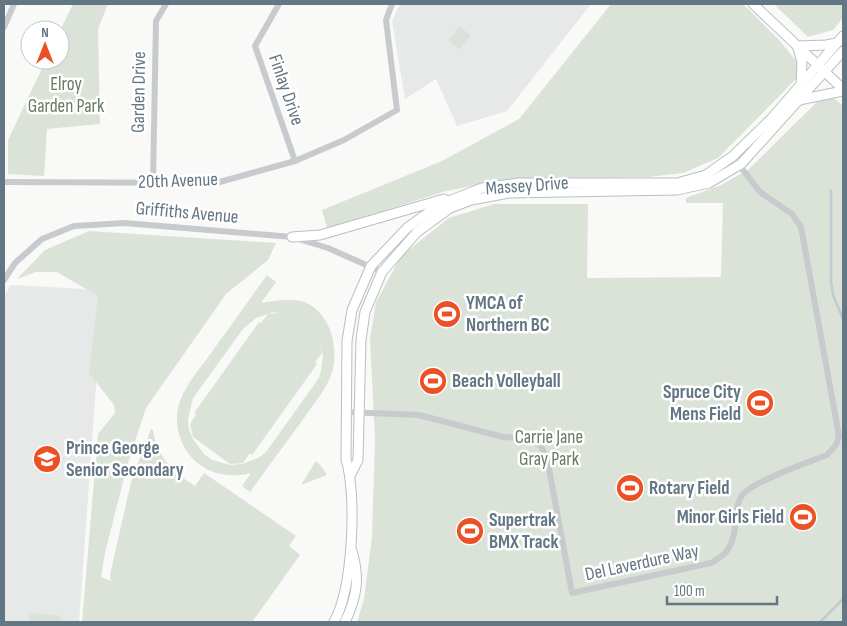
<svg xmlns="http://www.w3.org/2000/svg" width="847" height="626" font-family="'Sofia Sans Condensed',sans-serif">
	<rect width="100%" height="100%" fill="#f9f9f7"/>
	<g fill="#e7e8e8">
		<path d="M400,4H591L507,111L457,126L436,79L405,99L392,21Z"/>
		<path d="M11,285L103,290L79,622H4V296Z"/>
	</g>
	<g fill="#dbe2d8" fill-rule="evenodd">
		<path d="M73,4H108L98,29L100,124L47,129L44,176L8,174V140L46,60H60V31Z"/>
		<path d="M611,4H743L780,41L797,62L796,79L718,158L683,173L649,177L540,178L500,181L446,191L365,217L327,228L322,210L442,161L519,119Z"/>
		<path d="M774,4H843V18L833,30L808,37Z"/>
		<path d="M460,26L471,36L459,49L448,40Z"/>
		<path d="M827,92L843,106V622H357L364,599L372,537L375,438L370,339L376,302L401,256L449,218L494,204H588L587,278L721,277L723,203H686V198L721,185L749,169Z"/>
		<path d="M89,231L276,243L268,260L226,294L146,408L127,466L105,553L101,577L111,581L110,575L131,482L151,429L153,430C157,457 173,472 195,486L204,473L296,536L289,546L300,555L252,622H82L98,434L115,413L114,405L89,373L98,296L57,272H36L17,279L45,250Z"/>
		<path d="M267,275L276,282L261,303C286,299 309,294 325,320C334,334 337,356 332,372C327,389 314,403 304,418C286,443 268,467 250,492L242,486L251,473C230,478 210,475 194,460C181,447 174,427 178,408C183,387 199,370 211,353C230,327 248,301 267,275ZM274,312L279,313L268,314L261,323L259,322L194,413L196,415L190,424L193,437L230,464L243,463L250,453L252,455L317,364L315,362L322,353L319,341L323,355L321,371L319,378L266,452L258,458L242,464L231,465L212,460L204,454L193,439L189,430L188,419L193,398L243,329L256,318Z"/>
		<path d="M316,461L322,467L327,475L301,485Z"/>
		<path d="M29,613L61,616L60,622H29Z"/>
	</g>
	<g fill="none" stroke-linecap="round" stroke-linejoin="round">
		<g stroke="#c0cbcf" stroke-width="2.5">
			<path d="M831,191V281L833,295L843,319"/>
			<path d="M820,622L843,599"/>
		</g>
		<defs>
			<g id="secondary">
				<path d="M753,4L843,89"/>
				<path d="M797,46L826,45L837,43"/>
				<path d="M798,48L802,62L801,85"/>
				<path d="M799,100L843,91"/>
				<path d="M292,237L320,235L444,199"/>
				<path d="M351,474L358,460L361,340L365,312L382,272L417,232L450,208L471,200L509,193L677,190L709,183L741,164L843,51"/>
				<path d="M334,622C353,588 357,496 346,459L347,341L352,310L371,266L408,227L441,204L482,188L519,183H677L706,175L733,156L771,119L843,36"/>
				<path d="M345,622C357,597 360,578 352,551"/>
			</g>
		</defs>
		<use href="#secondary" stroke="#b9bfc3" stroke-width="11"/>
		<g stroke="#c7cbce" stroke-width="6">
			<path d="M279,4L255,46L295,161"/>
			<path d="M4,27L14,4"/>
			<path d="M4,182L216,183L295,161L344,140L397,110L386,20L392,4"/>
			<path d="M153,183L156,21L166,4"/>
			<path d="M4,280L15,263L42,239L74,226L125,223L292,237L328,248L382,272"/>
			<path d="M346,412L419,415L503,437L531,439L541,446L547,458L572,593L711,563C716,560 723,556 726,552C741,533 731,509 743,494C754,481 809,462 827,455L836,445L839,436L801,227L792,214L760,192L733,157"/>
		</g>
		<use href="#secondary" stroke="#fff" stroke-width="9"/>
	</g>
	<defs>
		<symbol id="stadium-disc" viewBox="-11 -11 22 22"><circle r="9.5" fill="#eb5125" stroke="#fff"/><path d="M0-5a6.5 5 0 1 0 0 10a6.5 5 0 1 0 0-10ZM-3.5-1.8h7v3.6h-7Z" fill="#fff"/></symbol>
		<symbol id="school-disc" viewBox="-11 -11 22 22"><circle r="9.5" fill="#eb5125" stroke="#fff"/><path d="M0-5L7-2L0 1L-7-2ZM-4 1L0 2.5L4 1V4Q0 6-4 4Z" fill="#fff"/></symbol>
	</defs>
	<g fill-rule="evenodd">
		<use href="#stadium-disc" x="431" y="298" width="32" height="32"/>
		<use href="#stadium-disc" x="417" y="365" width="32" height="32"/>
		<use href="#stadium-disc" x="744" y="387" width="32" height="32"/>
		<use href="#school-disc" x="31" y="443" width="32" height="32"/>
		<use href="#stadium-disc" x="614" y="472" width="32" height="32"/>
		<use href="#stadium-disc" x="787" y="501" width="32" height="32"/>
		<use href="#stadium-disc" x="454" y="515" width="32" height="32"/>
	</g>
	<g text-anchor="middle" dominant-baseline="central" stroke-width="5" stroke-linejoin="round" paint-order="stroke">
		<g font-size="19" fill="#677a62" stroke="#fff">
			<text x="66" y="84">Elroy<tspan x="66" dy="22">Garden Park</tspan></text>
			<text x="549" y="437">Carrie Jane<tspan x="549" dy="22">Gray Park</tspan></text>
		</g>
		<g font-size="19" fill="#637683" stroke="#fff">
			<text transform="translate(286 90) rotate(71)">Finlay Drive</text>
			<text transform="translate(139 92) rotate(-89)">Garden Drive</text>
			<text transform="translate(178 181) rotate(-2)">20th Avenue</text>
			<text transform="translate(527 186) rotate(-4)">Massey Drive</text>
			<text transform="translate(187 213) rotate(5)">Griffiths Avenue</text>
			<text transform="translate(642 563) rotate(-12)">Del Laverdure Way</text>
		</g>
		<g font-size="19" font-weight="bold" fill="#637683" stroke="#fff" text-anchor="start">
			<text x="466" y="303">YMCA of<tspan x="466" dy="22">Northern BC</tspan></text>
			<text x="452" y="381">Beach Volleyball</text>
			<text x="741" y="392" text-anchor="end">Spruce City<tspan x="741" dy="22">Mens Field</tspan></text>
			<text x="66" y="448">Prince George<tspan x="66" dy="22">Senior Secondary</tspan></text>
			<text x="649" y="488">Rotary Field</text>
			<text x="784" y="517" text-anchor="end">Minor Girls Field</text>
			<text x="489" y="520">Supertrak<tspan x="489" dy="22">BMX Track</tspan></text>
		</g>
	</g>
	<rect width="847" height="626" fill="none" stroke="#637683" stroke-width="10"/>
	<g transform="translate(45 45)"><circle r="24" fill="#ffffff" stroke="#c1c8cd"/>
	<path d="M0-4L9 19L0 12L-9 19Z" fill="#eb5125"/>
	<text y="-8" font-size="14" font-weight="bold" text-anchor="middle" fill="#637683">N</text>
	</g>
	<path d="M667 596v8h110v-8" fill="none" stroke="#637683" stroke-width="2.5"/>
	<text x="674" y="596" font-size="15" fill="#637683" stroke="#ffffff" stroke-width="4" paint-order="stroke">100 m</text>
</svg>
